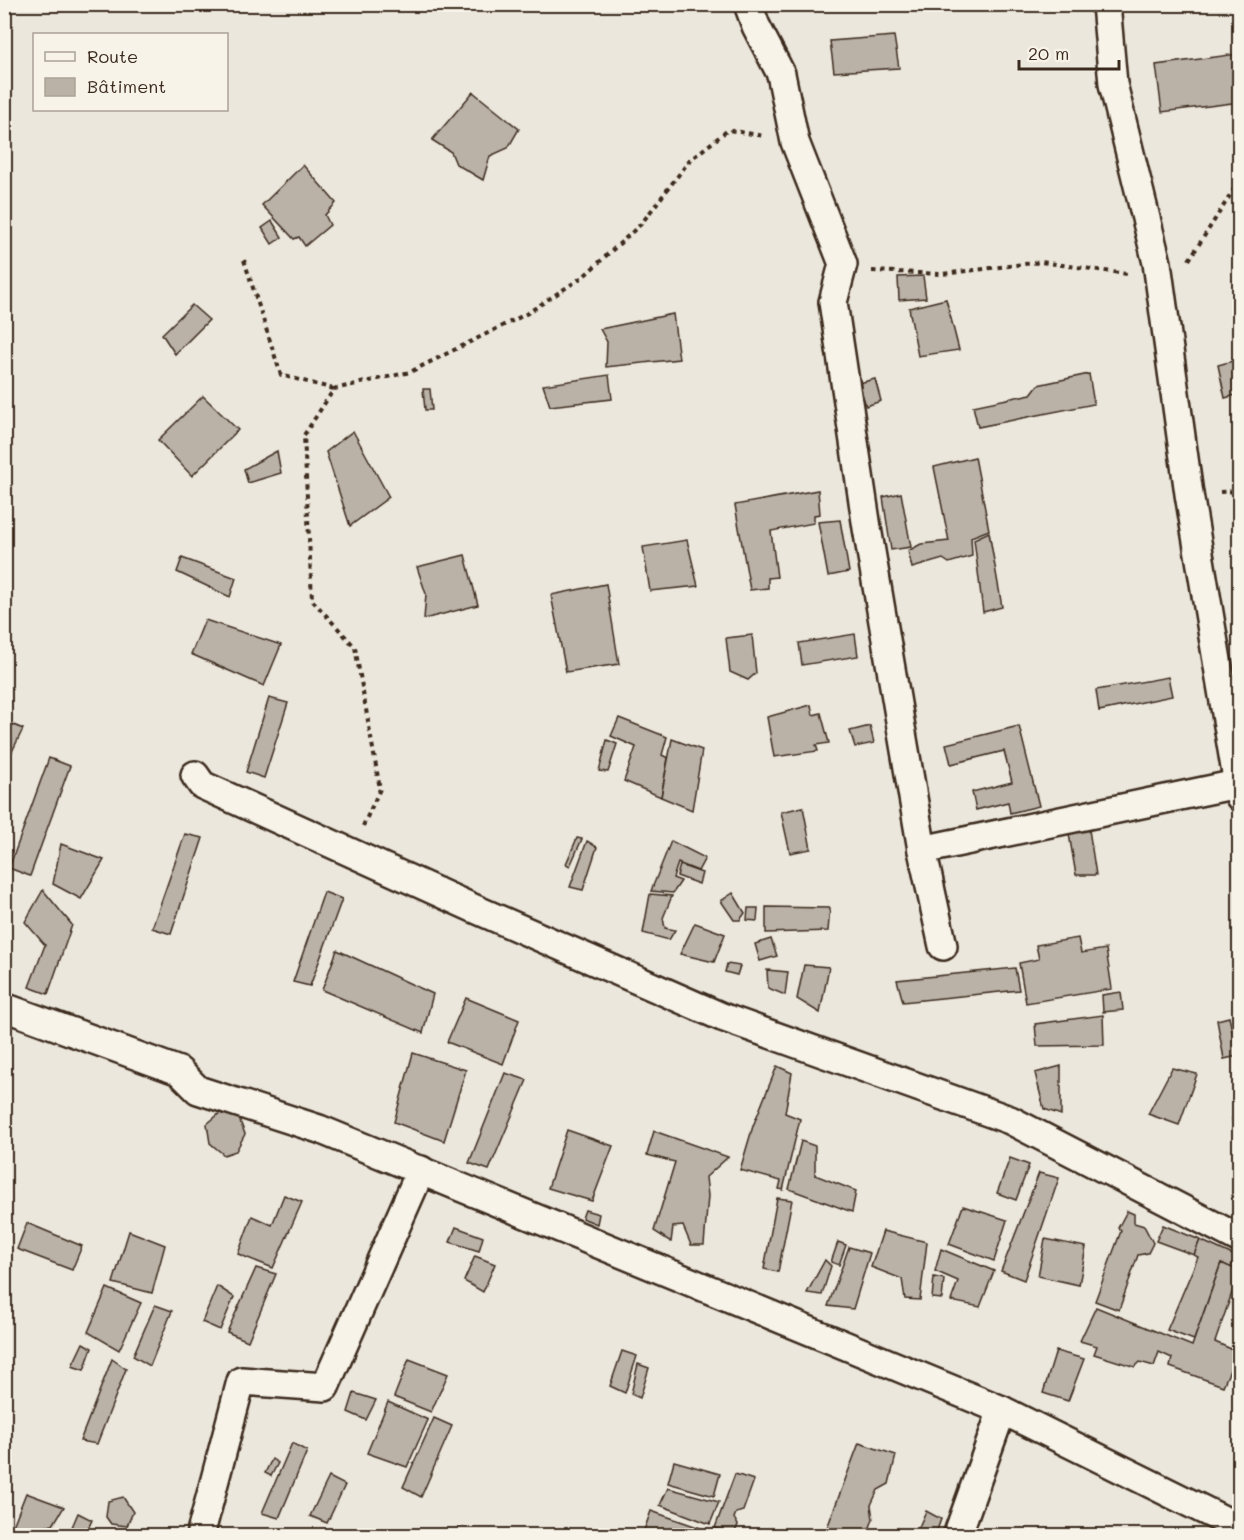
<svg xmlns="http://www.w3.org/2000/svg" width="1244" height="1540" font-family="Mali,sans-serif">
	<rect width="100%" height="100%" fill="#ece7dc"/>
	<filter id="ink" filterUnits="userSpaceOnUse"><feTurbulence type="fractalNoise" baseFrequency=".0167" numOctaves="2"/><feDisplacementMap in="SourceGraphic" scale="12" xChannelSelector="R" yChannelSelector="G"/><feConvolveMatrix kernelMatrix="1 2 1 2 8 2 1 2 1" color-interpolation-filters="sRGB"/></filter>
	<g filter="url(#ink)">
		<g fill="#bab2a7" stroke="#3b2a1e" stroke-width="1.5">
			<path d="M894,36L899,68L834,72L830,41Z"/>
			<path d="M1237,54L1240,102L1162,112L1156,65Z"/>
			<path d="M473,92L519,129L508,148L490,156L483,180L456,164L451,152L432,140Z"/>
			<path d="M303,165L336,203L325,215L330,225L305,246L299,237L294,239L262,205Z"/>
			<path d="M272,221L282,237L272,244L262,228Z"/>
			<path d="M923,276L926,298L899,300L898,277Z"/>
			<path d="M946,299L959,350L918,356L909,308Z"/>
			<path d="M192,305L209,320L175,354L162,334Z"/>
			<path d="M673,314L679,359L606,367L607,342L600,329Z"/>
			<path d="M1240,359V394L1225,398L1218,365Z"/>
			<path d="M1089,374L1094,404L978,427L973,406L1031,394L1038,385Z"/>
			<path d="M609,375L612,399L550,406L543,385Z"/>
			<path d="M875,379L881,401L866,406L859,383Z"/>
			<path d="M423,389H430L432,410H425Z"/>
			<path d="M203,396L238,430L192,476L158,440Z"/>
			<path d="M353,431L389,497L350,526L326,452Z"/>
			<path d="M277,451L281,473L248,483L244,469Z"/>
			<path d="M975,457L989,530L971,537L972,556L949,563L943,559L912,568L908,551L921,544L949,541L934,467Z"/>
			<path d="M818,490L820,514L814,515V523L771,531L777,577L768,578V588L750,590L735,505Z"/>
			<path d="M901,493L911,547L891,550L883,497Z"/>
			<path d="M840,520L849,572L828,576L818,522Z"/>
			<path d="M989,532L1002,607L983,612L974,539Z"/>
			<path d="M687,540L698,586L650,591L643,547Z"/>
			<path d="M465,555L478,605L424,619L426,594L417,567Z"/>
			<path d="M182,558L236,578L230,597L177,572Z"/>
			<path d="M606,584L619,664L566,672L551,595Z"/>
			<path d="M205,620L281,645L264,686L191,654Z"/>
			<path d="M855,634L858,656L802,665L799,643Z"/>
			<path d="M752,635L756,673L748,680L730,672L726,638Z"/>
			<path d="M1168,677L1172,696L1099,711L1096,690Z"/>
			<path d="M269,698L288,703L264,778L246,772Z"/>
			<path d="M811,705L813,715L821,713L829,743L816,745L818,751L774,757L767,717Z"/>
			<path d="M619,718L667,737L662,755L668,758L661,797L624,781L636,747L611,736Z"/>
			<path d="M4,721L23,729L6,764L4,763Z"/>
			<path d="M870,726L874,743L855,747L850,731Z"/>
			<path d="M1019,726L1039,806L1010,813L1008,802L976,810L972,792L1012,782L1004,751L951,764L946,744Z"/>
			<path d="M672,739L702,750L692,810L661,797Z"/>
			<path d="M607,740L617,744L608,772L599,771Z"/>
			<path d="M49,758L70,766L30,876L9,868Z"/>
			<path d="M803,807L811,849L790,853L781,812Z"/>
			<path d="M1088,823L1096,875H1076L1068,828Z"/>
			<path d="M185,834L203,838L171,934L152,928Z"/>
			<path d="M577,838L582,839L570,866L566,864Z"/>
			<path d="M587,841L597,847L583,890L570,887Z"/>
			<path d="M671,841L705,858L698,871L678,863L673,878L681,881L673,893L651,891Z"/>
			<path d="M61,844L104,860L81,899L53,884Z"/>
			<path d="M680,865L702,873L699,884L677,876Z"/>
			<path d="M43,890L72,925L48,994L29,987L45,945L25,922Z"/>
			<path d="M324,892L342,899L310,986L293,982Z"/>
			<path d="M733,893L745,913L740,920H734L721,901Z"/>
			<path d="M650,894L672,896L663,918L665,928L675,930L669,940L643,933Z"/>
			<path d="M766,907L830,908L828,931L766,933Z"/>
			<path d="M748,908H758L757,921L747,920Z"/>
			<path d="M695,923L725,934L714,962L680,954Z"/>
			<path d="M1078,938L1081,953L1106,949L1112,989L1026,1003L1019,963L1039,959L1036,945Z"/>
			<path d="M771,939L777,956L760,961L755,944Z"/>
			<path d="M337,950L433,994L423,1033L322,990Z"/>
			<path d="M727,964L740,966L737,975L725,972Z"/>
			<path d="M804,965L829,967L820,1013L797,999Z"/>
			<path d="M1015,968L1019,990L903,1002L897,980Z"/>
			<path d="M767,970L788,972L785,995L768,988Z"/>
			<path d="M1121,992L1123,1010L1103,1012L1102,995Z"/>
			<path d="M466,998L519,1020L503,1064L447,1042Z"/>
			<path d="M1103,1015L1104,1045L1037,1046L1035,1024Z"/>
			<path d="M1229,1017L1238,1056L1224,1059L1217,1020Z"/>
			<path d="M413,1053L466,1070L444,1141L394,1122Z"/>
			<path d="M777,1066L792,1073L785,1113L800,1119L783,1190L779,1189L781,1181L740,1170L753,1126Z"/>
			<path d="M1061,1066V1115L1044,1109L1035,1073Z"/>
			<path d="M1172,1068L1197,1074L1179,1125L1148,1114Z"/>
			<path d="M505,1073L527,1080L489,1170L469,1163Z"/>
			<path d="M220,1113L238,1116L245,1134L236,1151L224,1155L210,1143L207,1124Z"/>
			<path d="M1240,1115V1147L1235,1145L1232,1118Z"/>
			<path d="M567,1130L613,1146L592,1201L548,1188Z"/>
			<path d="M654,1131L728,1157L706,1177L708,1196L704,1245H691L683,1226L673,1227L671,1242L654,1231L675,1162L647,1155Z"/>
			<path d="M801,1141L815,1146V1175L856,1191L852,1212L789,1189Z"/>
			<path d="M1010,1158L1029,1165L1016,1200L997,1193Z"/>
			<path d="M1039,1173L1059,1178L1024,1280L1001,1271Z"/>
			<path d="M284,1195L302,1202L273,1268L238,1254L252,1216L272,1225Z"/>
			<path d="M777,1198L792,1200L778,1272L764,1269Z"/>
			<path d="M963,1206L1007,1220L994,1261L949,1244Z"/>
			<path d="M585,1210L599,1214L597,1224L582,1218Z"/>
			<path d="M1127,1211L1134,1214V1223L1144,1226L1153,1243L1148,1253L1138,1255L1119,1310L1095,1301L1121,1231L1118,1228Z"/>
			<path d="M27,1223L82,1246L72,1270L17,1249Z"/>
			<path d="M1163,1225L1200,1240L1194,1255L1156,1241Z"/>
			<path d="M456,1227L483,1237L479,1251L450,1242Z"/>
			<path d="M129,1231L165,1245L152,1293L113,1283Z"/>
			<path d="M883,1231L927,1242L920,1300L905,1299L902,1279L871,1267Z"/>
			<path d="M1045,1239L1086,1247L1079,1285L1038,1276Z"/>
			<path d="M1200,1240L1235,1256L1231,1268L1221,1263L1194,1340L1167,1330L1198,1257L1194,1255Z"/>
			<path d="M838,1242L846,1245L839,1265L831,1262Z"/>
			<path d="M849,1247L870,1253L853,1309L828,1306Z"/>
			<path d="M941,1249L994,1271L980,1307L951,1301L958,1281L935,1271Z"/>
			<path d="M475,1256L495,1264L483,1292L464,1281Z"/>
			<path d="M825,1260L831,1266L822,1295L807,1293Z"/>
			<path d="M1221,1263L1239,1271L1240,1269V1289L1234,1287L1215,1342L1238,1352L1223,1386L1170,1367L1172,1358L1159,1352L1154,1366L1140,1362L1135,1367L1094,1354L1097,1346L1080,1341L1096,1307L1192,1346Z"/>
			<path d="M256,1268L276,1274L248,1341L227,1332Z"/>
			<path d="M934,1277L944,1279L942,1299L932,1298Z"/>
			<path d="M217,1286L234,1297L220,1330L202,1322Z"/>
			<path d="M107,1288L141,1303L119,1350L88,1332Z"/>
			<path d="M155,1305L172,1311L150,1366L133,1356Z"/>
			<path d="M83,1343L92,1348L84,1370L72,1366Z"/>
			<path d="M622,1351L637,1356L625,1393L610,1386Z"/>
			<path d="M1056,1351L1084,1359L1068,1401L1043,1393Z"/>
			<path d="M112,1359L126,1369L97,1444L80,1441Z"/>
			<path d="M409,1359L448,1374L431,1412L394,1397Z"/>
			<path d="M638,1364L649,1368L640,1398L631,1394Z"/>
			<path d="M354,1393L376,1400L366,1420L348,1412Z"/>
			<path d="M388,1402L428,1420L407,1467L367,1453Z"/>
			<path d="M434,1418L452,1426L421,1497L403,1487Z"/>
			<path d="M292,1443L307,1451L279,1518L262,1513Z"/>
			<path d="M859,1443L896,1455L889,1484L878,1490L871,1505L873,1519L867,1536H824Z"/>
			<path d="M272,1459L278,1463L271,1476L265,1473Z"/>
			<path d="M674,1461L720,1474L714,1496L668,1483Z"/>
			<path d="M735,1474L754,1480L743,1511L736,1513L734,1518L738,1525L734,1534L715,1528Z"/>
			<path d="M329,1477L345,1485L327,1523L310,1516Z"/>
			<path d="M668,1488L719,1502L710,1524L660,1505Z"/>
			<path d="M26,1493L64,1507L53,1525L33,1529L30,1536H9Z"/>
			<path d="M123,1497L133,1512L127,1526L111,1524L106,1517L108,1501Z"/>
			<path d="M651,1511L709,1531L707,1536H649L643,1533Z"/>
			<path d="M926,1511L941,1519L935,1536H915Z"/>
			<path d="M78,1513L92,1520L86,1533L72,1527Z"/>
		</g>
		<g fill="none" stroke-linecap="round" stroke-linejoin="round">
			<defs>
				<g id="minor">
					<path d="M748,4L756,26L781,74L795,142L843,264L833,302L867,528L922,850L943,946"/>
					<path d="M1106,4L1113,84L1157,263L1189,494L1240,797"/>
					<path d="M195,775L202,785L473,908L722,1017L1010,1120L1240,1239"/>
					<path d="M922,850L1237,784"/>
					<path d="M4,1007L179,1071L198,1090L319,1129L1002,1410L1240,1528"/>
					<path d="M200,1536L241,1381L325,1387L421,1170"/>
					<path d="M957,1536L1002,1410"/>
				</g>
			</defs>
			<use href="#minor" stroke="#3b2a1e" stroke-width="32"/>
			<g stroke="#3b2a1e" stroke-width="4" stroke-dasharray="4.5 4.5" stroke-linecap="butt">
				<path d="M244,260L281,375L334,389"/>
				<path d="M1189,260L1240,180"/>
				<path d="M872,271L942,274L1041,262L1127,274"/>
				<path d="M1220,492L1240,491"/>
				<path d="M363,826L380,789L355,647L312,600L304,435L334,389L410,372L526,314L584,276L641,224L690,160L728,130L764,136"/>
			</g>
			<use href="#minor" stroke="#f7f3e8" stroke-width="27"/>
		</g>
	</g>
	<rect width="1244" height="1540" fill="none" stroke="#f7f3e8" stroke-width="24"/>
	<rect x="12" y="12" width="1220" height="1516" fill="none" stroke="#3b2a1e" stroke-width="2" filter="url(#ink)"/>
	<rect x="33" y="33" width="195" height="78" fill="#f7f3e8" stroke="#aca397" stroke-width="1.5"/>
	<rect x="45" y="52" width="30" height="9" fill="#f7f3e8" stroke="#aca397" stroke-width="1.5"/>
	<text x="87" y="63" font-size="18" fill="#3b2a1e">Route</text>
	<rect x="45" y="78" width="30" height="18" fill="#bab2a7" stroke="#aca397" stroke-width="1.5"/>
	<text x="87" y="93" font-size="18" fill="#3b2a1e">Bâtiment</text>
	<path d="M1019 60v9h100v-9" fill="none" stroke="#3b2a1e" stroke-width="3"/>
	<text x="1028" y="60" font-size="18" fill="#3b2a1e" stroke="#f7f3e8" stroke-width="4.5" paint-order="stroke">20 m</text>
</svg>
